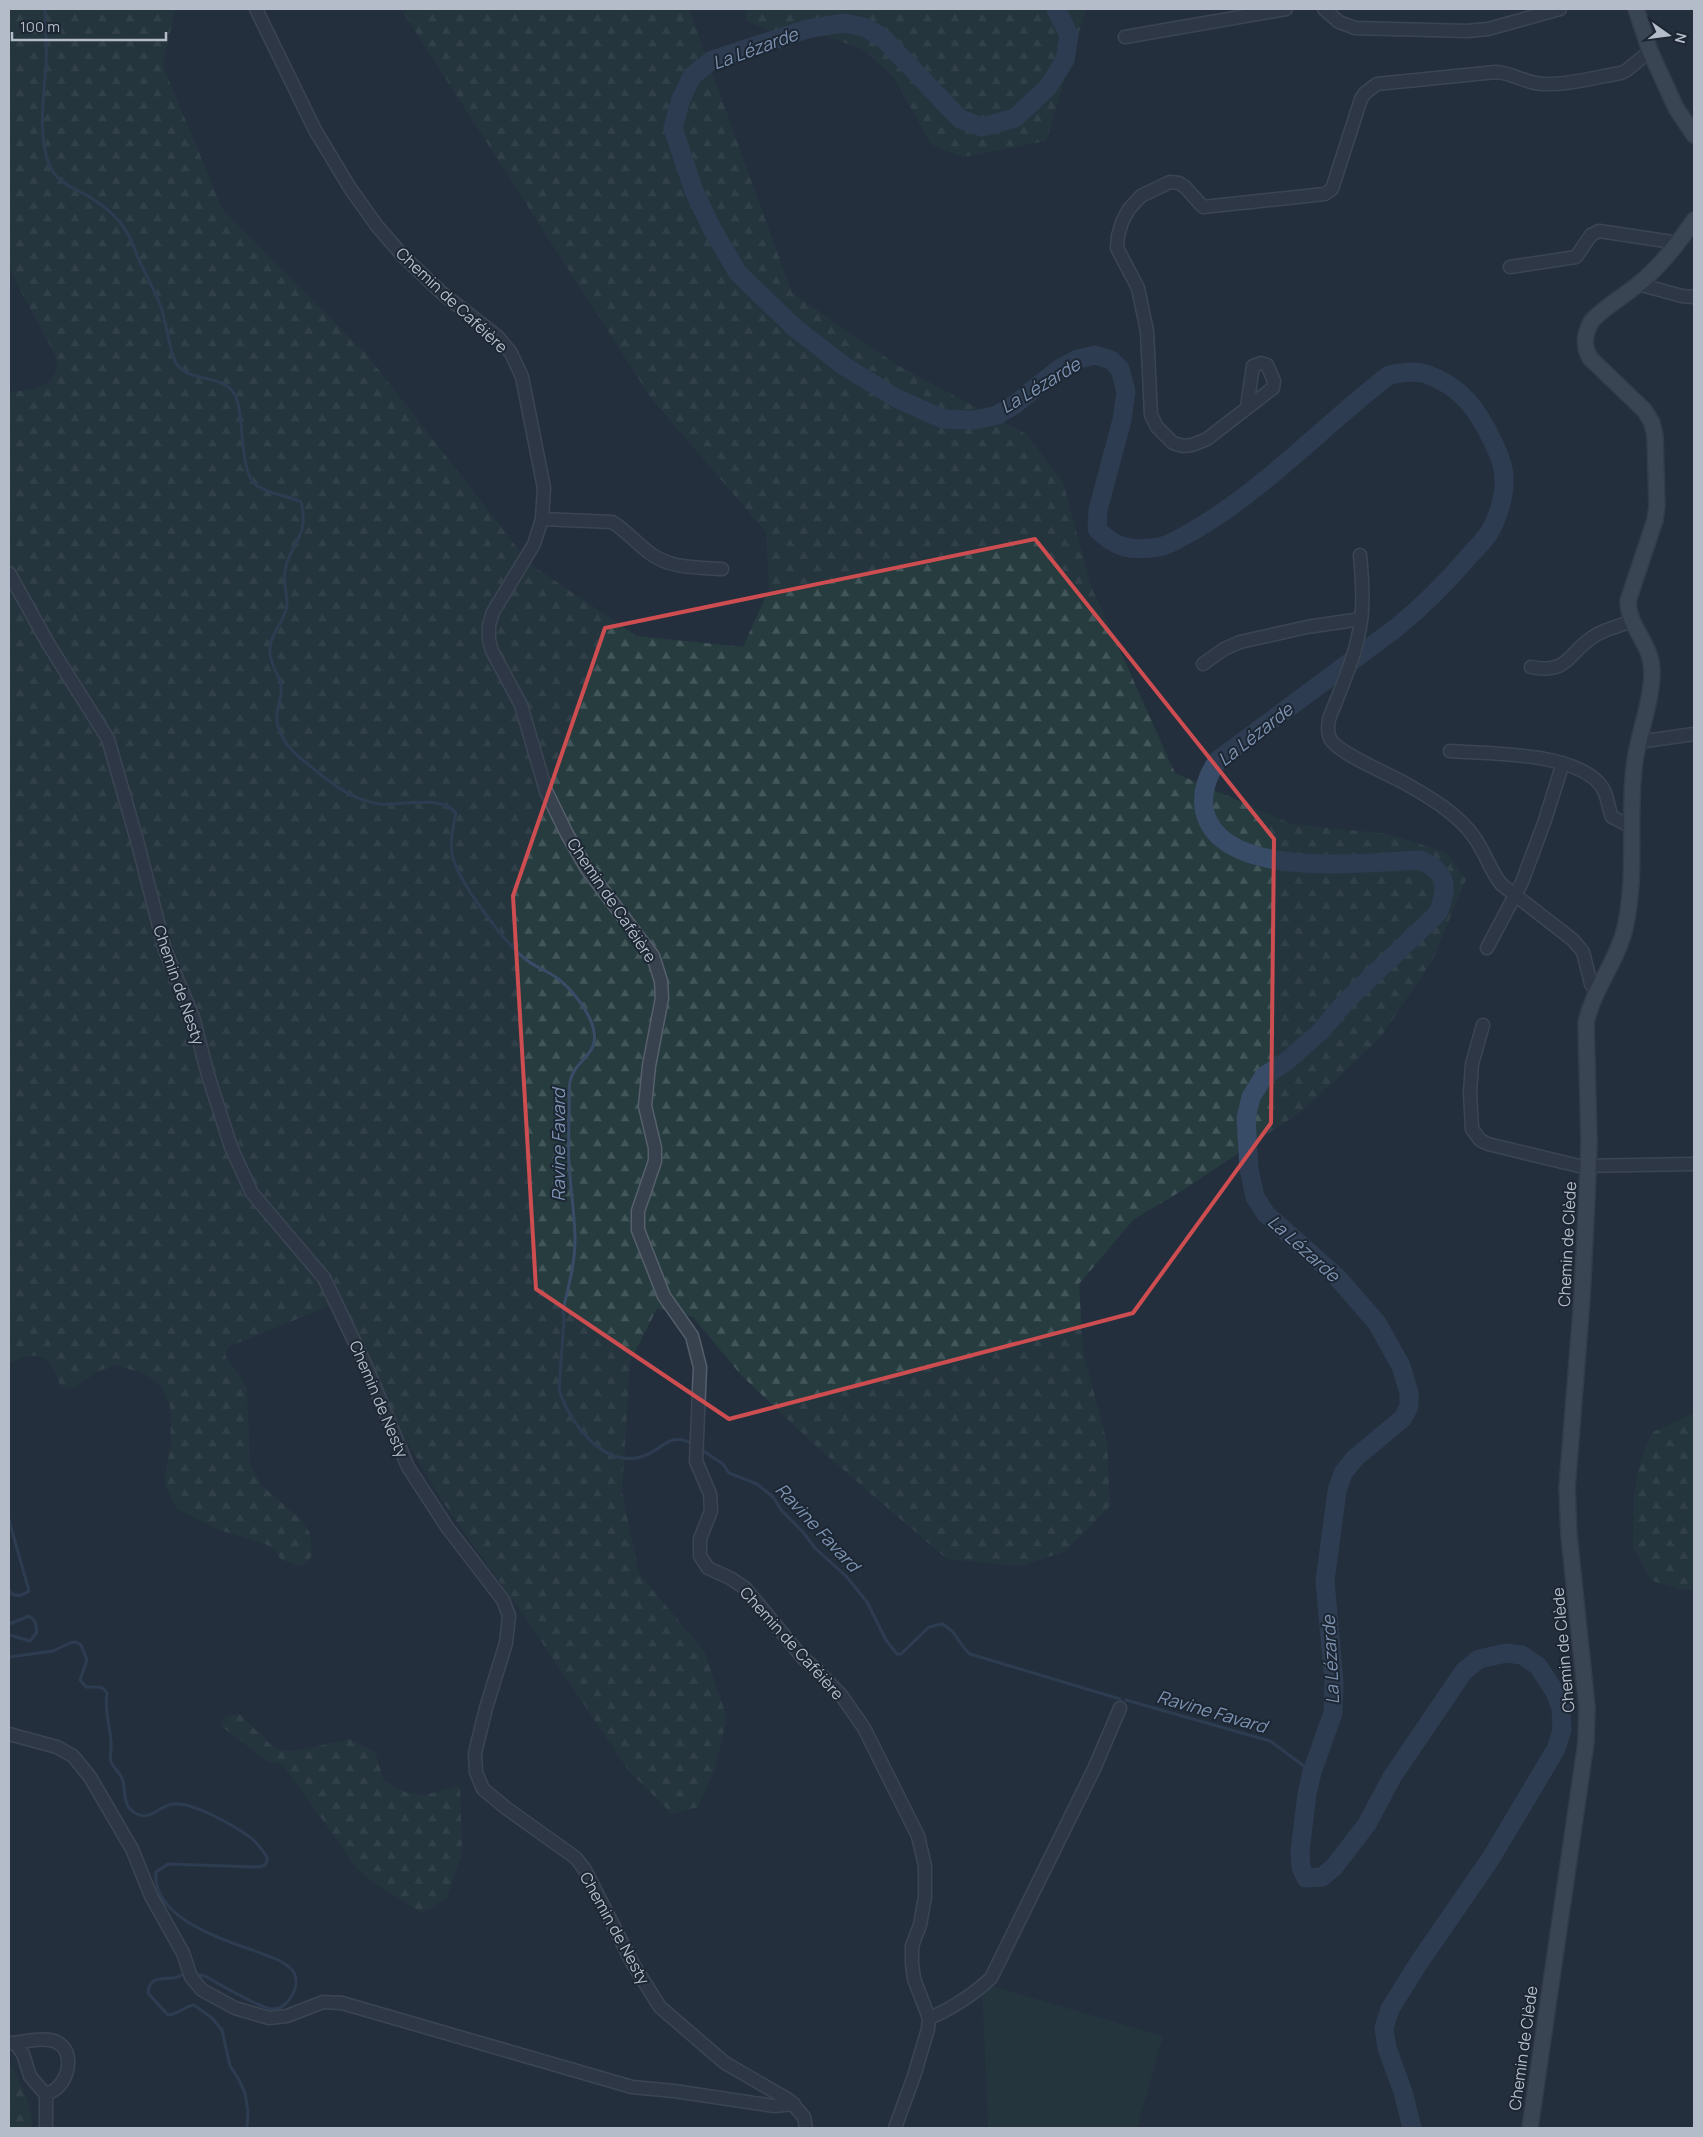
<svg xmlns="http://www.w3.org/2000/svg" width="1703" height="2137" font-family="Manrope,sans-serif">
	<defs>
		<pattern id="forest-firs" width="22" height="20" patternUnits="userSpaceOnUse" patternTransform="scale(1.25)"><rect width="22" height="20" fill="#263c3f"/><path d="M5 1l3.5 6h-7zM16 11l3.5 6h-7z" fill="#435659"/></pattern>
	</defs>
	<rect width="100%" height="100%" fill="#242f3e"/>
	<path fill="#263c3f" d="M982,1986L998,1988L1163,2036L1137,2128H988Z"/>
	<g fill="url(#forest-firs)">
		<path d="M9,9H175L163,66L223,210L367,355L530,564L637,636L743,647L769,589L766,532L651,398L401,9H689L792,293L897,365L1026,434L1063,482L1091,586L1175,773L1292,824L1388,834L1445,852L1466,879L1432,961L1380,1038L1302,1111L1186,1188L1133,1220L1079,1284L1083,1351L1107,1442L1110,1506L1064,1552L1019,1566L947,1559L819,1449L741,1375L693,1317L657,1308L630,1362L622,1492L639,1574L704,1651L727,1718L714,1771L698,1807L672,1814L629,1771L522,1613L440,1498L404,1436L344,1312L332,1305L228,1347L225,1354L228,1361L241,1377L247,1389L250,1465L262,1486L299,1518L310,1533L312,1554L309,1561L301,1566L280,1559L276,1550L265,1544L219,1530L177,1509L166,1487L165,1477L171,1443L170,1406L161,1386L145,1374L115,1365L96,1372L74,1388L67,1389L60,1385C51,1355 37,1348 9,1364V393C33,388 62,389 56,356L19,288L9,265Z"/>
		<path d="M746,9H1086L1046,141L963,157L931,144L894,78L864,50L807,29L770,31L746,20Z"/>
		<path d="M1694,1413V1590H1685L1652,1581L1633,1547L1634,1495L1638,1471L1645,1448L1653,1432Z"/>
		<path d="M240,1714L270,1744L279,1750L296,1751L349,1739L375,1752L384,1781L394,1787L408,1793L425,1795L457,1786L460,1788L462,1853L447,1897L429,1910L420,1912C394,1893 356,1878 343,1848L282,1764L269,1762L221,1726L225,1717Z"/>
		<path d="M9,2065L13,2067C21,2086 33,2107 32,2128H9Z"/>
	</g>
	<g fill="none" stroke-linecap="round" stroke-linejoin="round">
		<g stroke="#394c67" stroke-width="3">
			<path d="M45,9C46,28 47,46 46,65C44,97 37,136 50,166C57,183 74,188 88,196C101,204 116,215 124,228C132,239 135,251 140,262C147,277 155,292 161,307C166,320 170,356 177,365C192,383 224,374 235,395C246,415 237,476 259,487C272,495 288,495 301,502C310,537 290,543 285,570C283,582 287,592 287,604C286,619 275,628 271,642C266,658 277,670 281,685C283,695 277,705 277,715C275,730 288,748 299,757C323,776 347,800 380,804C401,806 440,794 456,813C453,827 450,841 452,854C457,881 506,945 528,961C537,968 548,971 557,978C571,988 588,1010 593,1027C601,1057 575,1057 570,1082C568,1093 570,1105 569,1116C569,1131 568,1147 569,1162C570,1188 575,1214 575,1241C575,1265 568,1287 563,1311L564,1319L559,1390C570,1423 602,1467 641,1457C662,1452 669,1429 694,1445"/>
			<path d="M699,1448L723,1464L729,1473L757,1484L773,1497L781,1510L803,1532L815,1548L846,1576L867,1602L886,1640L897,1654H901L929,1627L942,1624C956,1630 959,1645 970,1654L1120,1699"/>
			<path d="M9,1520L29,1591C22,1596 15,1598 9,1591"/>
			<path d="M9,1624L29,1616C36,1620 36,1625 37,1632L30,1641L9,1635"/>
			<path d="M9,1657L53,1651L70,1643L76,1642L81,1645L87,1660L80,1680L86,1687C96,1688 101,1684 107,1693C104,1711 110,1725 111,1742C112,1749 109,1755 111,1762C114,1769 121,1773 123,1781C126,1793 122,1807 137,1814C151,1821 160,1805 173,1804C193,1802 233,1825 250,1837C257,1842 262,1850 267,1857V1861L265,1865L259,1867L168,1864L156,1872C151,1925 243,1944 278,1960C284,1963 289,1966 293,1971C302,1984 289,2008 274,2009C260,2009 219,1984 205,1976L195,1974"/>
			<path d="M1126,1700L1270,1741L1312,1772"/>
			<path d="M186,1973C182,1975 178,1977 174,1978C163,1979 149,1976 148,1993L168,2015C177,2015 185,2006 194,2005L212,2018L222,2030L230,2066L238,2078L245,2093L248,2112L247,2128"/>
		</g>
		<path stroke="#394c67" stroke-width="19" d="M1056,9L1069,35L1065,60L1048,87L1015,118L982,127L960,119L882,37L864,27L843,23L807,29L712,60L692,76L681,99L673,128L694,191L712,229L738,273L795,328L844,366L896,398L943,419L975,420L997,415L1014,405L1059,369L1078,359L1095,355L1111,360L1120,369L1126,392L1122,420L1098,510L1097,529C1116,549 1132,551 1159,547C1170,545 1183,536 1193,531C1265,489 1323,426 1389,375C1400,373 1414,370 1426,374C1461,386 1478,410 1493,442C1498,452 1504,466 1504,478C1505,495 1498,518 1489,533C1484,541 1476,548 1469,556C1447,582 1423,606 1396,628L1218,760C1207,776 1200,793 1205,813C1224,881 1366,862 1421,860C1448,873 1448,887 1438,913L1346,1001L1321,1031L1287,1061L1264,1076L1251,1097L1246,1118L1249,1169L1255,1197L1266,1214L1337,1277L1377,1323L1401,1366L1409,1393V1406L1403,1418L1355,1458L1343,1473L1337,1491L1325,1581L1334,1682L1333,1713L1312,1772L1307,1794L1300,1851L1301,1868L1306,1878L1322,1877L1334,1867L1367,1824L1392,1777L1464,1671L1479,1659L1506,1653L1522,1655L1538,1666L1555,1692L1561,1708L1562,1730L1556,1749L1491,1858L1418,1964L1390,2009L1384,2028L1387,2048L1403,2092L1412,2128"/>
		<defs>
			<g id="minor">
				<path d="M256,9L315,130L350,188L377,226L403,256L443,294L498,337L511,353L522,377L544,488L542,519L534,544L493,612L489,625V640L492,651L521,705L546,791L567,834L587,869L653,956L661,981L662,998L649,1066L645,1106L655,1148V1161L638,1211V1230L664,1296L692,1336L700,1367L696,1461L710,1494L711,1511L700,1539V1556L708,1568L730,1578L745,1588L803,1658L817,1670L841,1695L864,1728L918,1836L925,1866V1897L920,1925L912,1946V1964L914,1979L929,2018L928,2029L914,2076L895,2128"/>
				<path d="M1324,9L1339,22L1355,28L1467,31L1488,29L1560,9"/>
				<path d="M1125,37L1286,9"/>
				<path d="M1510,267L1576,257L1591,235L1599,231L1679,243"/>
				<path d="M1638,284L1682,296L1694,297"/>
				<path d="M1247,407L1253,366L1261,363L1267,365L1274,381L1273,388L1207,439L1192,445L1183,446L1173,443L1157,427L1151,415L1147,331L1138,288L1117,248L1118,236L1122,222L1129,209L1141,196L1170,182L1179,183L1185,187L1203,207L1325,194L1332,189L1361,99L1365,93L1377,84L1496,72C1513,73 1527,84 1544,84C1569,85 1596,77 1621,73L1627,70L1650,51"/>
				<path d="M542,519L612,522C627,531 637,544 651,554C672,569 697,567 722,569"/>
				<path d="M1360,555C1362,576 1364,599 1361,620C1357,654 1341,688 1329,719C1328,725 1327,732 1330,738C1336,753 1392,775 1408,785C1431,798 1459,815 1474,837C1485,852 1490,870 1501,884L1573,940L1583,952L1591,984L1596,991"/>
				<path d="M9,573L49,645L108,739L138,844L165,950L193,1017L208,1075L231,1147L252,1193L324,1278L367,1368L408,1467L447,1527L503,1600L509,1616L506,1643L486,1708L475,1753L476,1772L483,1789L506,1808L576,1858L585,1870L633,1964L660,2007L725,2063L789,2100L804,2117L806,2128"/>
				<path d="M1203,664L1224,649L1240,642L1307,627L1361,619"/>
				<path d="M1531,667C1570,675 1568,651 1596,635C1607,628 1620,627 1632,620"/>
				<path d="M1638,742L1694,734"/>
				<path d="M1450,751C1490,754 1568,752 1598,782C1608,792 1607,805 1612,817L1632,827"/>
				<path d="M1487,948L1522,882L1544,823L1563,763"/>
				<path d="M1483,1025L1472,1064L1470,1093L1472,1129L1480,1140L1488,1144L1579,1166L1694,1164"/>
				<path d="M9,1734L57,1747L73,1756L90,1777L132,1849L151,1896L183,1953L191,1977L202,1990L235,2008L269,2018L287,2016L323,2002L342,2003L632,2087L674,2091L774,2106L794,2104"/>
				<path d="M929,2018C950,2010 974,1994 991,1978L1094,1769L1120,1708"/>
				<path d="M9,2043H15L23,2054L30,2076L46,2095V2128"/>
				<path d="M15,2043C26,2041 38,2038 50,2040C73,2044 72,2071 59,2086C56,2090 50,2092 46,2095"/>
			</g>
			<g id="major">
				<path d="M1636,9L1650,51L1676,108L1694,135"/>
				<path d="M1530,2128L1586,1742L1587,1707L1569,1535L1567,1488L1582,1298L1587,1196L1589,1143L1586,1023C1593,989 1617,962 1625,928C1637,876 1628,821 1634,768C1637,736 1652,704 1652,671C1652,644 1628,627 1628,601L1655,520L1657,506L1655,436L1652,423L1645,411L1590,358C1583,346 1584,335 1591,322C1598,312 1625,295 1636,286C1659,268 1678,244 1694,220"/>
			</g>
		</defs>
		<use href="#minor" stroke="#565f6c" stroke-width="15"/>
		<use href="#major" stroke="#414a57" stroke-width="18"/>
		<use href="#minor" stroke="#38414e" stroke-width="12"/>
		<use href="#major" stroke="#56606e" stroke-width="15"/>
	</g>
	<path d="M0 0H1703V2137H0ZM1035,539L1274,839L1271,1123L1133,1313L729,1419L536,1289L513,896L605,628Z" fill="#242f3e" fill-opacity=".55" fill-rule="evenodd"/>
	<path fill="none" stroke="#ce4d50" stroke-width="4" stroke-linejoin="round" d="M1035,539L1274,839L1271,1123L1133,1313L729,1419L536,1289L513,896L605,628Z"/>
	<g text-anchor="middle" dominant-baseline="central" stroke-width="4" stroke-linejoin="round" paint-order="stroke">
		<g font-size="16" fill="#b4bcc9" stroke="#1d2633">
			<text transform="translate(452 300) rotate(43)">Chemin de Caféière</text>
			<text transform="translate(612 900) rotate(56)">Chemin de Caféière</text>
			<text transform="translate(179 985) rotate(71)">Chemin de Nesty</text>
			<text transform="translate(1567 1244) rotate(-87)">Chemin de Clède</text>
			<text transform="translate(379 1399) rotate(67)">Chemin de Nesty</text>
			<text transform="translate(792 1643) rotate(48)">Chemin de Caféière</text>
			<text transform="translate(1563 1650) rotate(-95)">Chemin de Clède</text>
			<text transform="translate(615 1928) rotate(61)">Chemin de Nesty</text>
			<text transform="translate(1523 2048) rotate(-82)">Chemin de Clède</text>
		</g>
		<g font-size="18" font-style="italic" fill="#7c92b1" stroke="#1d2633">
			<text transform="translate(755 48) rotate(-20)">La Lézarde</text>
			<text transform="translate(1040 385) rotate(-31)">La Lézarde</text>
			<text transform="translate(1255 734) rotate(-38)">La Lézarde</text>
			<text transform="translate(558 1145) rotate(-90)">Ravine Favard</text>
			<text transform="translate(1304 1248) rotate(42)">La Lézarde</text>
			<text transform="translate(818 1527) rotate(47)">Ravine Favard</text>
			<text transform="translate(1330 1660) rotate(-93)">La Lézarde</text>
			<text transform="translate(1212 1711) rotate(16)">Ravine Favard</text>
		</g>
	</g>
	<rect width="1703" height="2137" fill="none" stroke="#b4bcc9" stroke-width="20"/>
	<g transform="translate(1668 35) rotate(104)" stroke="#1d2633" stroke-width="4" paint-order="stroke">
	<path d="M0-4L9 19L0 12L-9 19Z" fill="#b4bcc9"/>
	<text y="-8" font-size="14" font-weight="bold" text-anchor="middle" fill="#b4bcc9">N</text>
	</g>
	<path d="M12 32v8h154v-8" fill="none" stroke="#b4bcc9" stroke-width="2.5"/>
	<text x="20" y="32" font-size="15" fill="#b4bcc9" stroke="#1d2633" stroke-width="4" paint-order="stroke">100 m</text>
</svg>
